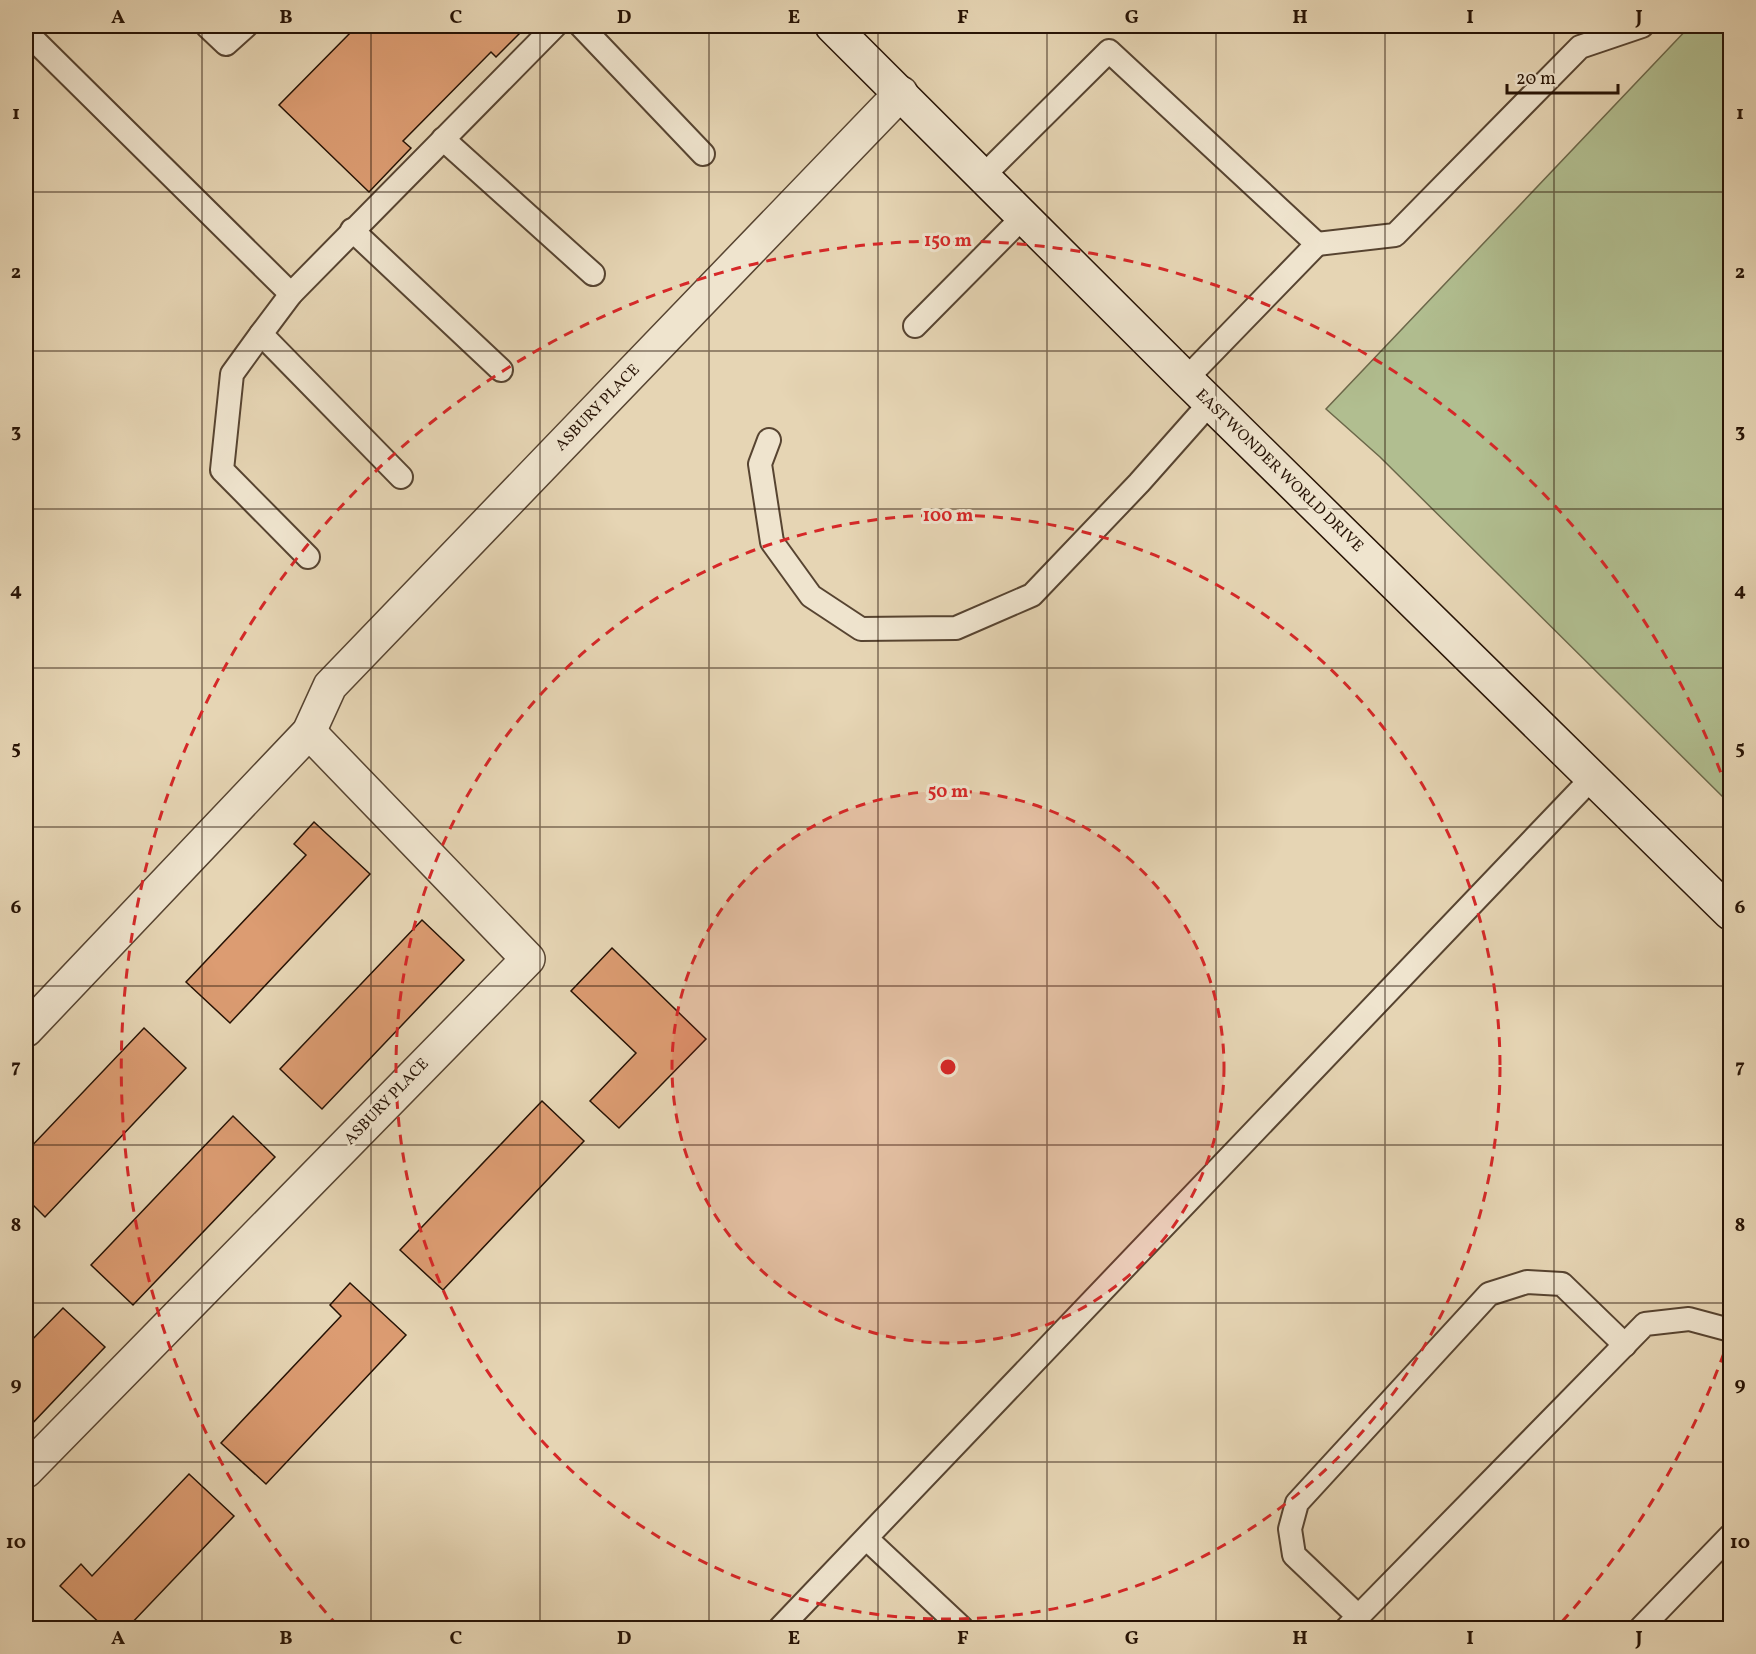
<svg xmlns="http://www.w3.org/2000/svg" width="1756" height="1654" font-family="Vollkorn,serif">
	<rect width="100%" height="100%" fill="#e6d5b4"/>
	<filter id="stains"><feTurbulence type="fractalNoise" baseFrequency=".00333" numOctaves="4"/><feColorMatrix values="0 0 0 0 .2 0 0 0 0 .09 0 0 0 0 .02 0 0 0 .5 -.17"/></filter>
	<radialGradient id="worn" r=".72"><stop offset=".6" stop-color="#630" stop-opacity="0"/><stop offset="1" stop-color="#630" stop-opacity=".3"/></radialGradient>
	<path fill="#b1be90" stroke="#6c684a" stroke-width="1.5" d="M1690,26H1730V804L1380,457L1326,409Z"/>
	<g fill="#dc9c72" stroke="#271305" stroke-width="1.5">
		<path d="M357,26H527L496,57L491,52L403,141L411,148L369,192L279,105Z"/>
		<path d="M314,822L370,874L230,1023L186,982L306,855L294,844Z"/>
		<path d="M422,920L464,960L322,1109L280,1069Z"/>
		<path d="M612,948L706,1039L619,1128L590,1101L636,1053L571,991Z"/>
		<path d="M144,1028L186,1068L45,1217L26,1198V1152Z"/>
		<path d="M542,1101L584,1141L443,1290L400,1250Z"/>
		<path d="M233,1116L275,1157L133,1305L91,1265Z"/>
		<path d="M350,1283L406,1335L266,1484L221,1443L341,1316L330,1305Z"/>
		<path d="M63,1308L105,1347L26,1430V1346Z"/>
		<path d="M189,1474L234,1516L127,1628H105L60,1586L81,1564L92,1576Z"/>
		<path d="M29,1622L37,1628H26Z"/>
	</g>
	<g fill="none" stroke-linecap="round" stroke-linejoin="round">
		<defs>
			<g id="lane">
				<path d="M207,26L226,44L246,26"/>
				<path d="M581,26L703,154"/>
				<path d="M26,32L291,294"/>
				<path d="M443,139L593,274"/>
				<path d="M984,175L1109,51L1317,244L1186,379"/>
				<path d="M352,230L501,370"/>
				<path d="M1317,244L1395,235L1580,47L1642,26"/>
				<path d="M915,326L1024,216"/>
				<path d="M261,334L401,477"/>
				<path d="M769,440L760,464L772,542L811,596L861,629L956,628L1032,595L1139,483L1210,403"/>
				<path d="M308,557L222,470L232,374L261,334L291,294L555,26"/>
				<path d="M867,1539L962,1628"/>
				<path d="M1358,1616L1294,1555L1290,1529L1297,1503L1489,1294L1527,1282L1562,1284L1625,1345"/>
				<path d="M780,1628L1592,778"/>
				<path d="M1347,1628L1645,1324L1689,1319L1730,1330"/>
				<path d="M1641,1628L1730,1536"/>
			</g>
			<g id="street">
				<path d="M26,1030L309,732L330,686L901,93"/>
				<path d="M26,1471L528,959L309,732"/>
			</g>
			<path id="secondary" d="M832,26L1186,379L1730,913"/>
		</defs>
		<use href="#lane" stroke="#574431" stroke-width="26"/>
		<use href="#street" stroke="#574431" stroke-width="36"/>
		<use href="#secondary" stroke="#271305" stroke-width="36"/>
		<use href="#lane" stroke="#efe4ce" stroke-width="22"/>
		<use href="#street" stroke="#efe4ce" stroke-width="33"/>
		<use href="#secondary" stroke="#efe4ce" stroke-width="33"/>
	</g>
	<path fill="none" stroke="#271305" stroke-width="1.5" stroke-opacity="0.55" d="M202,26V1628M371,26V1628M540,26V1628M709,26V1628M878,26V1628M1047,26V1628M1216,26V1628M1385,26V1628M1554,26V1628M26,192H1730M26,351H1730M26,509H1730M26,668H1730M26,827H1730M26,986H1730M26,1145H1730M26,1303H1730M26,1462H1730"/>
	<circle cx="948" cy="1067" r="276" fill="#d62828" fill-opacity=".12"/>
	<g fill="none" stroke="#d62828" stroke-width="3" stroke-dasharray="10 8">
		<circle cx="948" cy="1067" r="276"/>
		<circle cx="948" cy="1067" r="552"/>
		<path d="M1730 1336A827 827 0 0 1 1558 1626M338 1626A827 827 0 1 1 1730 798"/>
	</g>
	<g text-anchor="middle" dominant-baseline="central" stroke-width="6" stroke-linejoin="round" paint-order="stroke">
		<g font-size="16" fill="#271305" stroke="#efe4ce">
			<text transform="translate(598 408) rotate(-46)">ASBURY PLACE</text>
			<text transform="translate(1279 471) rotate(44)">EAST WONDER WORLD DRIVE</text>
			<text transform="translate(387 1102) rotate(-46)">ASBURY PLACE</text>
		</g>
	</g>
	<circle cx="948" cy="1067" r="9" fill="#d62828" stroke="#efe4ce" stroke-width="3"/>
	<g font-size="18" text-anchor="middle" font-weight="bold" fill="#d62828" stroke="#efe4ce" stroke-width="6" stroke-linejoin="round" paint-order="stroke">
		<text x="948" y="246">150 m</text>
		<text x="948" y="521">100 m</text>
		<text x="948" y="797">50 m</text>
	</g>
	<rect width="1756" height="1654" fill="none" stroke="#e6d5b4" stroke-width="66"/>
	<path d="M1507 84v9h111v-9" fill="none" stroke="#271305" stroke-width="3"/>
	<text x="1516" y="84" font-size="18" fill="#271305" stroke="#efe4ce" stroke-width="4.5" paint-order="stroke">20 m</text>
	<rect x="33" y="33" width="1690" height="1588" fill="none" stroke="#271305" stroke-width="2"/>
	<g font-size="20" text-anchor="middle" font-weight="bold" fill="#271305">
		<text x="118" y="23">A</text>
		<text x="286" y="23">B</text>
		<text x="456" y="23">C</text>
		<text x="624" y="23">D</text>
		<text x="794" y="23">E</text>
		<text x="963" y="23">F</text>
		<text x="1132" y="23">G</text>
		<text x="1300" y="23">H</text>
		<text x="1470" y="23">I</text>
		<text x="1639" y="23">J</text>
		<text x="16" y="119">1</text>
		<text x="1740" y="119">1</text>
		<text x="16" y="278">2</text>
		<text x="1740" y="278">2</text>
		<text x="16" y="437">3</text>
		<text x="1740" y="437">3</text>
		<text x="16" y="596">4</text>
		<text x="1740" y="596">4</text>
		<text x="16" y="754">5</text>
		<text x="1740" y="754">5</text>
		<text x="16" y="913">6</text>
		<text x="1740" y="913">6</text>
		<text x="16" y="1072">7</text>
		<text x="1740" y="1072">7</text>
		<text x="16" y="1231">8</text>
		<text x="1740" y="1231">8</text>
		<text x="16" y="1390">9</text>
		<text x="1740" y="1390">9</text>
		<text x="16" y="1548">10</text>
		<text x="1740" y="1548">10</text>
		<text x="118" y="1644">A</text>
		<text x="286" y="1644">B</text>
		<text x="456" y="1644">C</text>
		<text x="624" y="1644">D</text>
		<text x="794" y="1644">E</text>
		<text x="963" y="1644">F</text>
		<text x="1132" y="1644">G</text>
		<text x="1300" y="1644">H</text>
		<text x="1470" y="1644">I</text>
		<text x="1639" y="1644">J</text>
	</g>
	<rect width="100%" height="100%" filter="url(#stains)"/>
	<rect width="100%" height="100%" fill="url(#worn)"/>
</svg>
